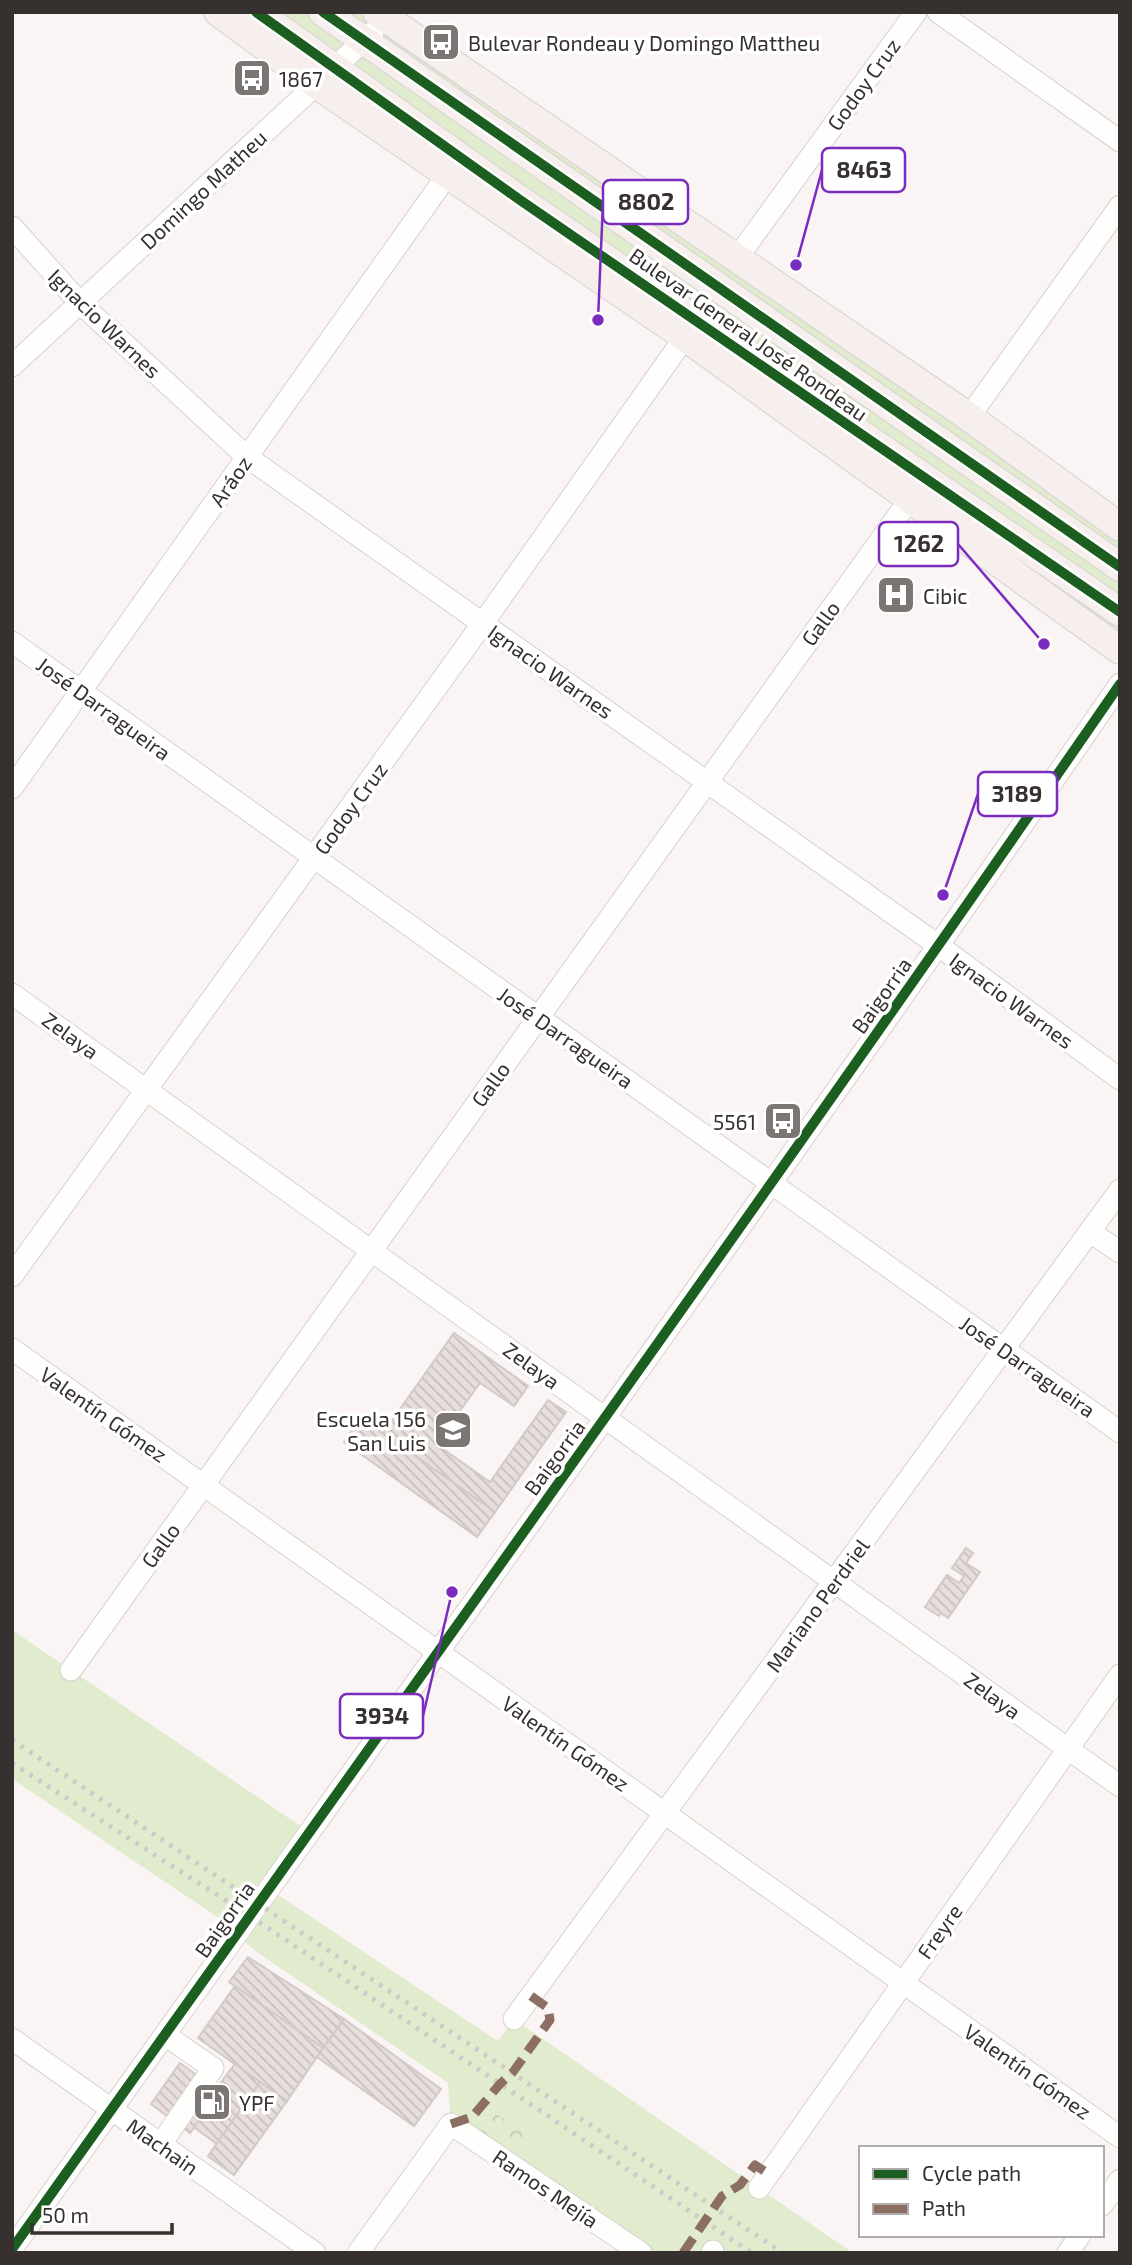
<svg xmlns="http://www.w3.org/2000/svg" width="1132" height="2265" font-family="'Exo 2',sans-serif">
	<defs>
		<pattern id="park-crowns" width="20" height="18" patternUnits="userSpaceOnUse" patternTransform="scale(1.75)"><rect width="20" height="18" fill="#e1ebce"/><path d="M2 6a3 3 0 1 1 6 0M12 15a3 3 0 1 1 6 0" fill="none" stroke="#c2cab1"/></pattern>
		<pattern id="building-back-hatch" width="6" height="6" patternUnits="userSpaceOnUse" patternTransform="scale(1.75)"><rect width="6" height="6" fill="#e8dedb"/><path d="M-1 5l2 2M0 0l6 6M5-1l2 2" fill="none" stroke="#c8bfbc"/></pattern>
	</defs>
	<rect width="100%" height="100%" fill="#faf5f4"/>
	<g fill="#e1ebce">
		<path d="M218,12H377L1120,527V650Z"/>
		<path d="M12,1630L309,1832L269,1889L498,2041L514,2019L853,2253H641L451,2124L448,2083L254,1950L219,1918L12,1779Z"/>
	</g>
	<path fill="url(#park-crowns)" d="M484,2106L534,2138L519,2162L469,2129Z"/>
	<g fill="url(#building-back-hatch)" stroke="#d0cbca" stroke-width="2">
		<path d="M454,1333L528,1386L514,1406L480,1383L436,1444L490,1482L548,1400L566,1412L495,1512L383,1433Z"/>
		<path d="M361,1418L495,1512L477,1537L344,1442Z"/>
		<path d="M966,1548L973,1553L966,1563L980,1572L948,1618L941,1613L939,1616L925,1607L947,1575L959,1583L964,1576L952,1568Z"/>
		<path d="M248,1957L344,2019L323,2048L229,1982Z"/>
		<path d="M235,1986L323,2048L287,2101L198,2038Z"/>
		<path d="M344,2019L441,2089L414,2126L317,2057Z"/>
		<path d="M180,2063L220,2092L190,2133L151,2104Z"/>
		<path d="M235,2064L260,2082L217,2144L194,2127L220,2092L216,2089Z"/>
		<path d="M260,2082L287,2101L234,2175L208,2156Z"/>
	</g>
	<g fill="none" stroke-linecap="round" stroke-linejoin="round">
		<defs>
			<g id="minor">
				<path d="M938,12L1120,141"/>
				<path d="M12,227L80,303L247,457L939,946L1120,1079"/>
				<path d="M737,258L916,12"/>
				<path d="M12,366L373,32"/>
				<path d="M969,417L1120,206"/>
				<path d="M12,642L1120,1432"/>
				<path d="M12,788L448,174"/>
				<path d="M12,994L1120,1786"/>
				<path d="M1090,1232L1120,1252"/>
				<path d="M12,1276L483,623L685,337"/>
				<path d="M12,1349L1120,2137"/>
				<path d="M71,1670L910,499"/>
				<path d="M514,2019L1120,1190"/>
				<path d="M12,2039L315,2253"/>
				<path d="M161,2144L213,2068L165,2035"/>
				<path d="M759,2188L1120,1675"/>
				<path d="M1102,2205L1120,2180"/>
				<path d="M12,2249C383,1728 757,1210 1120,684"/>
				<path d="M358,2253L451,2124L641,2253"/>
				<path d="M712,2253L713,2251"/>
				<path d="M1068,2253L1080,2235"/>
			</g>
			<g id="major">
				<path d="M218,12L316,84L685,337L1120,650"/>
				<path d="M256,12L520,200L1120,612"/>
				<path d="M323,12L1120,567"/>
				<path d="M377,12L969,417L1120,527"/>
			</g>
		</defs>
		<use href="#minor" stroke="#d7d1cf" stroke-width="23"/>
		<use href="#major" stroke="#d5d2d1" stroke-width="30"/>
		<use href="#minor" stroke="#fefefd" stroke-width="21"/>
		<use href="#major" stroke="#f6efed" stroke-width="28"/>
		<g stroke="#cdcbca" stroke-width="5" stroke-dasharray="3.5 7" stroke-linecap="butt">
			<path d="M12,1740L783,2253"/>
			<path d="M12,1763L250,1916L752,2253"/>
		</g>
		<g stroke="#8d6e63" stroke-width="9" stroke-dasharray="18 9" stroke-linecap="butt">
			<path d="M451,2124L472,2117L500,2084L513,2072L550,2020L548,2008L531,1996"/>
			<path d="M683,2253L722,2196L740,2185L755,2165L769,2174"/>
		</g>
		<defs>
			<g id="cycleway">
				<path d="M256,12L520,200L1120,612"/>
				<path d="M323,12L1120,567"/>
				<path d="M12,2249C383,1728 757,1210 1120,684"/>
			</g>
		</defs>
		<use href="#cycleway" stroke="#fff" stroke-width="15"/>
		<use href="#cycleway" stroke="#1b5e20" stroke-width="10"/>
	</g>
	<defs>
		<symbol id="bus-square" viewBox="-11 -11 22 22"><rect x="-9" y="-9" width="18" height="18" rx="4" fill="#7b7573" stroke="#fff"/><path d="M-5-6H5V4H4V6H2V4H-2V6H-4V4H-5ZM-3.5-4V0h7V-4ZM-3.5 1.2v1.5H-2V1.2ZM2 1.2v1.5H3.5V1.2Z" fill="#fff"/></symbol>
		<symbol id="hospital-square" viewBox="-11 -11 22 22"><rect x="-9" y="-9" width="18" height="18" rx="4" fill="#7b7573" stroke="#fff"/><path d="M-5-5h3v3.5h4V-5h3V5h-3V1.5h-4V5h-3Z" fill="#fff"/></symbol>
		<symbol id="school-square" viewBox="-11 -11 22 22"><rect x="-9" y="-9" width="18" height="18" rx="4" fill="#7b7573" stroke="#fff"/><path d="M0-5L7-2L0 1L-7-2ZM-4 1L0 2.5L4 1V4Q0 6-4 4Z" fill="#fff"/></symbol>
		<symbol id="fuel-square" viewBox="-11 -11 22 22"><rect x="-9" y="-9" width="18" height="18" rx="4" fill="#7b7573" stroke="#fff"/><path d="M-5.5-6h7V0h2V4h1.3V-2.5L3-4.5l.8-.8L6-3V5H2.5V1h-1V6h-7ZM-4.2-4.7v3.2H.2V-4.7Z" fill="#fff"/></symbol>
	</defs>
	<g fill-rule="evenodd">
		<use href="#bus-square" x="419" y="20" width="44" height="44"/>
		<use href="#bus-square" x="230" y="56" width="44" height="44"/>
		<use href="#hospital-square" x="874" y="573" width="44" height="44"/>
		<use href="#bus-square" x="761" y="1099" width="44" height="44"/>
		<use href="#school-square" x="431" y="1408" width="44" height="44"/>
		<use href="#fuel-square" x="190" y="2080" width="44" height="44"/>
	</g>
	<g text-anchor="middle" dominant-baseline="central" stroke-width="7" stroke-linejoin="round" paint-order="stroke">
		<g font-size="21" fill="#36302e" stroke="#fff" text-anchor="start">
			<text x="468" y="42">Bulevar Rondeau y Domingo Mattheu</text>
			<text x="279" y="78">1867</text>
			<text x="923" y="595">Cibic</text>
			<text x="756" y="1121" text-anchor="end">5561</text>
			<text x="426" y="1418" text-anchor="end">Escuela 156<tspan x="426" dy="24">San Luis</tspan></text>
			<text x="239" y="2102">YPF</text>
		</g>
		<g font-size="21" fill="#36302e" stroke="#fff">
			<text transform="translate(863 84) rotate(-54)">Godoy Cruz</text>
			<text transform="translate(203 189) rotate(-43)">Domingo Matheu</text>
			<text transform="translate(105 323) rotate(44)">Ignacio Warnes</text>
			<text transform="translate(749 334) rotate(35)">Bulevar General José Rondeau</text>
			<text transform="translate(230 481) rotate(-55)">Aráoz</text>
			<text transform="translate(820 623) rotate(-54)">Gallo</text>
			<text transform="translate(551 671) rotate(35)">Ignacio Warnes</text>
			<text transform="translate(104 708) rotate(36)">José Darragueira</text>
			<text transform="translate(350 808) rotate(-54)">Godoy Cruz</text>
			<text transform="translate(881 995) rotate(-55)">Baigorria</text>
			<text transform="translate(1012 1000) rotate(36)">Ignacio Warnes</text>
			<text transform="translate(71 1035) rotate(36)">Zelaya</text>
			<text transform="translate(566 1037) rotate(35)">José Darragueira</text>
			<text transform="translate(490 1084) rotate(-54)">Gallo</text>
			<text transform="translate(532 1365) rotate(36)">Zelaya</text>
			<text transform="translate(1028 1366) rotate(35)">José Darragueira</text>
			<text transform="translate(104 1414) rotate(35)">Valentín Gómez</text>
			<text transform="translate(554 1457) rotate(-54)">Baigorria</text>
			<text transform="translate(160 1545) rotate(-54)">Gallo</text>
			<text transform="translate(817 1605) rotate(-54)">Mariano Perdriel</text>
			<text transform="translate(993 1695) rotate(36)">Zelaya</text>
			<text transform="translate(566 1743) rotate(35)">Valentín Gómez</text>
			<text transform="translate(224 1919) rotate(-55)">Baigorria</text>
			<text transform="translate(939 1931) rotate(-55)">Freyre</text>
			<text transform="translate(1028 2071) rotate(35)">Valentín Gómez</text>
			<text transform="translate(163 2146) rotate(35)">Machain</text>
			<text transform="translate(546 2188) rotate(34)">Ramos Mejía</text>
		</g>
	</g>
	<path fill="none" stroke="#7b2cbf" stroke-width="2.5" d="M796 265L822 170M598 320L603 202M1044 644L958 544M943 895L978 794M452 1592L423 1716"/>
	<g fill="#7b2cbf" stroke="#fff" stroke-width="2.5">
		<circle cx="796" cy="265" r="7"/>
		<circle cx="598" cy="320" r="7"/>
		<circle cx="1044" cy="644" r="7"/>
		<circle cx="943" cy="895" r="7"/>
		<circle cx="452" cy="1592" r="7"/>
	</g>
	<g fill="#fff" stroke="#7b2cbf" stroke-width="2.5">
		<rect x="822" y="148" width="83" height="44" rx="7"/>
		<rect x="603" y="180" width="85" height="44" rx="7"/>
		<rect x="879" y="522" width="79" height="44" rx="7"/>
		<rect x="978" y="772" width="79" height="44" rx="7"/>
		<rect x="340" y="1694" width="83" height="44" rx="7"/>
	</g>
	<g font-size="23" text-anchor="middle" font-weight="bold" fill="#36302e">
		<text x="864" y="178">8463</text>
		<text x="646" y="210">8802</text>
		<text x="919" y="552">1262</text>
		<text x="1017" y="802">3189</text>
		<text x="382" y="1724">3934</text>
	</g>
	<rect width="1132" height="2265" fill="none" stroke="#36302e" stroke-width="28"/>
	<rect x="859" y="2146" width="245" height="91" fill="#ffffff" stroke="#afacab" stroke-width="2"/>
	<rect x="873" y="2169" width="35" height="10" fill="#1b5e20" stroke="#afacab" stroke-width="2"/>
	<text x="922" y="2181" font-size="21" fill="#36302e">Cycle path</text>
	<rect x="873" y="2204" width="35" height="10" fill="#8d6e63" stroke="#afacab" stroke-width="2"/>
	<text x="922" y="2216" font-size="21" fill="#36302e">Path</text>
	<path d="M32 2223v10h140v-10" fill="none" stroke="#36302e" stroke-width="3.5"/>
	<text x="42" y="2223" font-size="21" fill="#36302e" stroke="#ffffff" stroke-width="5" paint-order="stroke">50 m</text>
</svg>
